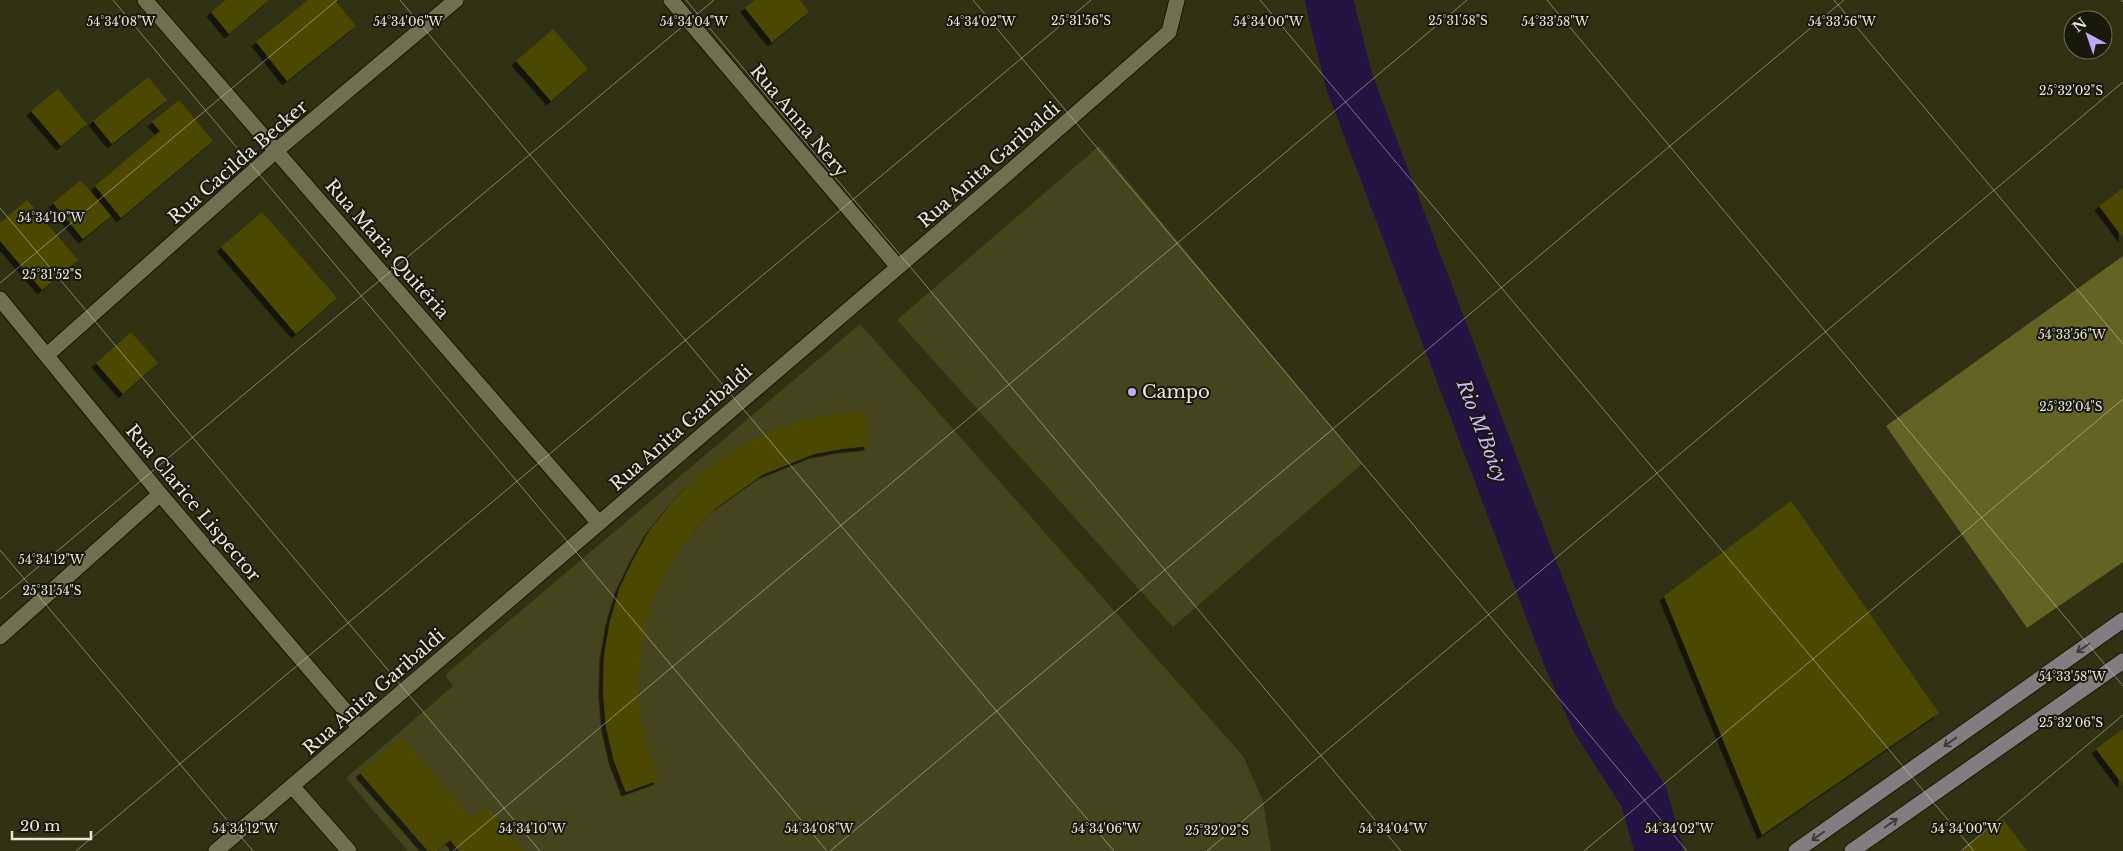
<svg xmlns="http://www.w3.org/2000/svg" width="2123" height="851" font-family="'Libre Baskerville',serif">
	<defs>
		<filter id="shadow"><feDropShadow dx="-4.5" dy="4.5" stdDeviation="0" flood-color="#0009"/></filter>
	</defs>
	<rect width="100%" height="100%" fill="#313114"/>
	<g fill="#45451d">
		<path d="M1099,146L1362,464L1173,627L897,320Z"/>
		<path d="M860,324L1243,756L1263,801L1271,851H408L346,778L453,686L445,675Z"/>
	</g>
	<path fill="#636323" d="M2123,256V562L2027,628L1886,426Z"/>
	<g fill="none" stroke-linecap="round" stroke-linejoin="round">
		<path stroke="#231342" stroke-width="48" d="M1329,0L1349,81L1566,655L1594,719L1644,797L1659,851"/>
	</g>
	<g fill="#4b4a01" filter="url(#shadow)">
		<path d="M226,0H269L229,34L211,12Z"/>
		<path d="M308,0H335L356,26L287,81L256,42Z"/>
		<path d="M755,0H800L809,12L772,42L745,8Z"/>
		<path d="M553,29L588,69L551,101L516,61Z"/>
		<path d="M148,77L167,100L112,144L93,121Z"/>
		<path d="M58,89L87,124L61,146L31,111Z"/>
		<path d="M179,100L213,141L121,218L95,186L160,131L152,122Z"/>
		<path d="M81,180L111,216L83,239L53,203Z"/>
		<path d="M2123,188V238L2099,206Z"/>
		<path d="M27,200L78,260L42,290L0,241V223Z"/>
		<path d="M262,212L337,298L296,334L221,247Z"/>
		<path d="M131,332L158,363L123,394L96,363Z"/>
		<path d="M866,411L869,446L841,449L814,454L762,475L716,508L696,528L679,550L665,574L653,600L645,629L640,660L638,690L641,721L648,751L659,780L626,792L614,761L606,727L603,691L604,656L610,621L620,587L634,558L650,530L670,505L692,481L718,461L745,444L774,430L805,420L836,414Z"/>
		<path d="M1791,501L1939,713L1762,835L1664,596Z"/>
		<path d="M2123,729V785L2096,749Z"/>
		<path d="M401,736L472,819L486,807L524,851H459L450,840L437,851H428L360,773Z"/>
		<path d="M2003,819L2027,851H1964L1962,849Z"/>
	</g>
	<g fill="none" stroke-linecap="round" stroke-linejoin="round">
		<defs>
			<g id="street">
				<path d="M145,0L599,523"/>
				<path d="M671,0L898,267"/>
				<path d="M0,299L160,494L360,728"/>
				<path d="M47,355L277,150L456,0"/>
				<path d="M0,637L160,494"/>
				<path d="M292,786L349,851"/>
				<path d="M216,851L1007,174L1169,32L1177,0"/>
			</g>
			<g id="secondary">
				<path d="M1796,851L2123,620"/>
				<path d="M1852,851L2123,661"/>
			</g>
		</defs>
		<use href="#street" stroke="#191900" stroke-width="17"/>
		<use href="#secondary" stroke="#191900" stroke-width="17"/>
		<use href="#street" stroke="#6f7050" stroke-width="15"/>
		<use href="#secondary" stroke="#837d82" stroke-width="15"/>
	</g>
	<defs><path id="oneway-shaft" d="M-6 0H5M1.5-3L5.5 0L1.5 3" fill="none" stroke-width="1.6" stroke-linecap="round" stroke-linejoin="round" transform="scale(1.25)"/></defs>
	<g stroke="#3d3b35">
		<use href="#oneway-shaft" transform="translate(2083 648) rotate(145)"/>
		<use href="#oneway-shaft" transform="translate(1950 742) rotate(145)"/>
		<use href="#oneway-shaft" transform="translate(1891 823) rotate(-35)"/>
		<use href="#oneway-shaft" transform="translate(1818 836) rotate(145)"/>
	</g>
	<path fill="none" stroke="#e6e7d5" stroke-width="1" stroke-opacity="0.45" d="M113,0L827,851M400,0L1114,851M686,0L1401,851M973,0L1687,851M1260,0L1974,851M1547,0L2123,686M1834,0L2123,344M2121,0L2123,2M0,208L540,851M0,283L337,0M0,550L253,851M0,599L714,0M76,851L1091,0M453,851L1467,0M830,851L1844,0M1207,851L2123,82M1584,851L2123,399M1961,851L2123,715"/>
	<circle fill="#bcaaf5" stroke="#18180b" stroke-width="2" cx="1132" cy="392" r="5"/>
	<g text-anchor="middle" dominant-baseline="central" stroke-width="4" stroke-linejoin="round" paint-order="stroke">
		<g font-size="18" fill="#e6e7d5" stroke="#18180b">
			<text transform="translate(799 121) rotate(50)">Rua Anna Nery</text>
			<text transform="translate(238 162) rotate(-41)">Rua Cacilda Becker</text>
			<text transform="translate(989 165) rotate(-41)">Rua Anita Garibaldi</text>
			<text transform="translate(387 249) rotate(49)">Rua Maria Quitéria</text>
			<text transform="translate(681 428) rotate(-41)">Rua Anita Garibaldi</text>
			<text transform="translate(193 503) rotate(50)">Rua Clarice Lispector</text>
			<text transform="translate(374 692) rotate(-41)">Rua Anita Garibaldi</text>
		</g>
		<g font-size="18" fill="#e6e7d5" stroke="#18180b" text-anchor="start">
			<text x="1142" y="392">Campo</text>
		</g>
		<g font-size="19" font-style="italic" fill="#c9bafc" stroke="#18180b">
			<text transform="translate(1482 431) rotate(69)">Rio M'Boicy</text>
		</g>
	</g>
	<g font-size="12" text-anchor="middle" fill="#e6e7d5" stroke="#18180b" stroke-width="4" stroke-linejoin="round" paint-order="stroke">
		<text x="1081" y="25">25°31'56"S</text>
		<text x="1458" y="25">25°31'58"S</text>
		<text x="1268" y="26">54°34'00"W</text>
		<text x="1555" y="26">54°33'58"W</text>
		<text x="1842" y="26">54°33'56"W</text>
		<text x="121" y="26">54°34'08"W</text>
		<text x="408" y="26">54°34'06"W</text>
		<text x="694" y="26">54°34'04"W</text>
		<text x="981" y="26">54°34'02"W</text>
		<text x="2071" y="95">25°32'02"S</text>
		<text x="51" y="222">54°34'10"W</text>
		<text x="52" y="279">25°31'52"S</text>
		<text x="2072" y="339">54°33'56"W</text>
		<text x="2071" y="411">25°32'04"S</text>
		<text x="51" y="564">54°34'12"W</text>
		<text x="52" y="595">25°31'54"S</text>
		<text x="2072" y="681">54°33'58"W</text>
		<text x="2071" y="727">25°32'06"S</text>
		<text x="245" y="833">54°34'12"W</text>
		<text x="532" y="833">54°34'10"W</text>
		<text x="819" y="833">54°34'08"W</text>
		<text x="1106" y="833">54°34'06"W</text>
		<text x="1393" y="833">54°34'04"W</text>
		<text x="1679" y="833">54°34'02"W</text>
		<text x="1966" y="833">54°34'00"W</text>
		<text x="1217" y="835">25°32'02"S</text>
	</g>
	<g transform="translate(2088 35) rotate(320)"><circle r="24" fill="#18180b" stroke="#6a6b5c"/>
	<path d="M0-4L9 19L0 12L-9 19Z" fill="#bcaaf5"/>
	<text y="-8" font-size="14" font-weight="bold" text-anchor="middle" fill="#e6e7d5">N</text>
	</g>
	<path d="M12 831v8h79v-8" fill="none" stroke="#e6e7d5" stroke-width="2.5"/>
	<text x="20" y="831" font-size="15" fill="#e6e7d5" stroke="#18180b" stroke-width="4" paint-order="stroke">20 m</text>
</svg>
